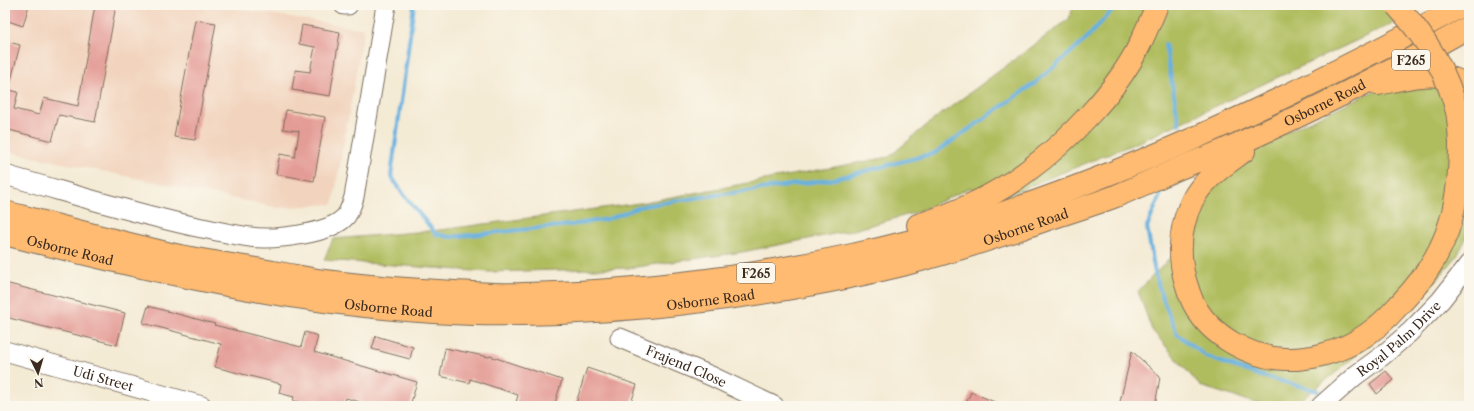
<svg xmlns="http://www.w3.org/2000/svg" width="1474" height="411" font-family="'Libre Caslon Text',serif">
	<rect width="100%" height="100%" fill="#fbf7ec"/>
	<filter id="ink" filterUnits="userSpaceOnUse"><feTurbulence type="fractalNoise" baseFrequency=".025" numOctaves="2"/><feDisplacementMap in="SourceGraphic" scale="8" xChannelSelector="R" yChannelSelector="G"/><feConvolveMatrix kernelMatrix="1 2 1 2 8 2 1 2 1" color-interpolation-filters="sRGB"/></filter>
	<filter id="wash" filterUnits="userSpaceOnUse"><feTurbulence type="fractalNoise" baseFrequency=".012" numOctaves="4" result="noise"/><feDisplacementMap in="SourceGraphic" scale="16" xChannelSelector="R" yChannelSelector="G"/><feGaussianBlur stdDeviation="0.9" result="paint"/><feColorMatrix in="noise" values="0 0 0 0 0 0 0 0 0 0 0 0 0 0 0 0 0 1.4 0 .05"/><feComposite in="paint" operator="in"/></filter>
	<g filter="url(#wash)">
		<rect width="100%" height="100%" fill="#f4ebd5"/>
		<path fill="#f2d4be" d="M5,5H215L364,29L333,204L279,208L5,151Z"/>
		<g fill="#b0bd5f" stroke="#76743e">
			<path d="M1074,5H1426L1392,24L1141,141L1007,195L970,188L917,212L854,230L742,252L629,268L488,272L324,260L333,239L440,230L640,203L889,157L928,124L1069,19Z"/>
			<path d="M1440,69L1469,101V232L1457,256L1417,303L1334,374L1294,405L1255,403L1200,386L1152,330L1138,291L1189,239L1198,202L1223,172L1278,136L1367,94L1414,76Z"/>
		</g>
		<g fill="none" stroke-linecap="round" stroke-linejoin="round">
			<g stroke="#68b1e0" stroke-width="4">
				<path d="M414,5L391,176L404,195L436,234L450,237L571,225L608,219L643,206L688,199L834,179L935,153L1035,83L1083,42L1117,5"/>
				<path d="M1165,44L1179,124"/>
				<path d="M1165,183L1147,227L1155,273L1162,297L1177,334L1207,357L1258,375L1318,391"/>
			</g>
		</g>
		<g id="blocks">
			<g fill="#e49c96">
				<path d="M5,5H29L23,26L5,20Z"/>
				<path d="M95,5H116L95,122L59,115L52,141L5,129V89L18,92L14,109L39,115L44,98L78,106Z"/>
				<path d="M195,20L216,23L195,140L174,137Z"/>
				<path d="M302,25L340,32L330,96L292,90L295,70L310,72L315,47L299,44Z"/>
				<path d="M5,41L20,45L9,88L5,87Z"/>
				<path d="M286,110L325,117L314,181L276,174L280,154L295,157L299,131L283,129Z"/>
				<path d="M5,283L125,313L117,345L5,317Z"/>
				<path d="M148,306L215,324L214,325L301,347L305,332L318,336L314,352L417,382L410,406H374L346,398L344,406H332L324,404L323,406H320L307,402V404L293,401L294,397L279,393L281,384L215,367L221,344L143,323Z"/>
				<path d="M376,336L413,347L410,359L372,349Z"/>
				<path d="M445,348L489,357L490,356L562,380L554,406H515L518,395L470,379L469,383L440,376Z"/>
				<path d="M1132,351L1160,377L1155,406H1119Z"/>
				<path d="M587,368L637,385L630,406H575Z"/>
				<path d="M1386,371L1394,380L1377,394L1370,384Z"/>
				<path d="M971,392L1004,406H965Z"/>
			</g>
		</g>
	</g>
	<g filter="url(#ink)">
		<use href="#blocks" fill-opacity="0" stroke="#7c6e5e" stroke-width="1"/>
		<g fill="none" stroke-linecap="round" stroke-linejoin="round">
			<defs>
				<g id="minor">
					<path d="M344,5H348"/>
					<path d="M5,175C70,193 135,214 202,228C218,231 234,235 250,237C272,240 330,235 346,216C350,210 352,204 354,197L386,5"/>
					<path id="s1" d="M620,338L711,376L774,406"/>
					<path id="s2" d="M5,351L202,406"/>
					<path id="s3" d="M1321,406L1356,375L1382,356L1410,332L1441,300L1469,264"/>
				</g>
				<g id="major">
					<path d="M1378,84C1408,78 1442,67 1469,87"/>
					<path d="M1244,151C1225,165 1203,179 1192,201C1180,226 1178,254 1185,280C1188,289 1190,298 1195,306C1211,336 1251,358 1285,359C1308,360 1335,353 1355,342C1371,333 1387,319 1399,305C1447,256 1460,210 1460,143"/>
					<path d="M5,212C62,227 118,242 175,255C208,262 241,266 273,272C293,275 313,280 333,282C374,287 415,290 455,292C478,293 501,295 524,294C595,293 667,286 737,276C812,264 887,250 960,227C1136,172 1302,92 1463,5"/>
					<path d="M918,225C956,213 994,196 1026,172C1067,142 1118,90 1140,44C1146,31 1152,18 1157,5"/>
					<path id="s4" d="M5,234C146,270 288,303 434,312C506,317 577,313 648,307C732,299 816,286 898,266C950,253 1001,236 1051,218C1073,211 1095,204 1116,196C1138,187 1159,177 1180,168C1194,162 1208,157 1222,151C1307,114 1389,72 1469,27"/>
				</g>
			</defs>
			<use href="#minor" stroke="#7c6e5e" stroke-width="21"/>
			<use href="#major" stroke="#7c6e5e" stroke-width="24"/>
			<use href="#minor" stroke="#fff" stroke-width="19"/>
			<use href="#major" stroke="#febb71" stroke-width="22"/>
			<defs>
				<path id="major-bridge" d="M1396,5C1425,36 1447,71 1457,112C1459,122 1459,133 1460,143"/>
			</defs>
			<use href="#major-bridge" stroke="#7c6e5e" stroke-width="24" stroke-linecap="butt"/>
			<use href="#major-bridge" stroke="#febb71" stroke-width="22"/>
		</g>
	</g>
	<g text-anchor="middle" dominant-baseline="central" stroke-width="3" stroke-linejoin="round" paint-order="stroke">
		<g fill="#fbf7ec" stroke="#75685c" stroke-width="1">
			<rect x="1392" y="50" width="38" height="20" rx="3"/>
			<rect x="737" y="263" width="38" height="20" rx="3"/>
		</g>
		<g font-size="12" font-weight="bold" fill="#3b2a1e">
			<text x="1411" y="60">F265</text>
			<text x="756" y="273">F265</text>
		</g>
		<g font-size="13" fill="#3b2a1e" stroke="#fbf7ec">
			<text stroke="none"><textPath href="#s4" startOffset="1362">Osborne Road</textPath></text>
			<text stroke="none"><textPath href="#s4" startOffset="1038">Osborne Road</textPath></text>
			<text stroke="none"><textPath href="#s4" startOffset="67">Osborne Road</textPath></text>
			<text stroke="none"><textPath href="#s4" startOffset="714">Osborne Road</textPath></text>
			<text stroke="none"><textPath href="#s4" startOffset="391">Osborne Road</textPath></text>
			<text stroke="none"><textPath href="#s3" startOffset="103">Royal Palm Drive</textPath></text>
			<text stroke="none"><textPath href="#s1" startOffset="72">Frajend Close</textPath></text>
			<text stroke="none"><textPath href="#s2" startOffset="102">Udi Street</textPath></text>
		</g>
	</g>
	<rect width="1474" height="411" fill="none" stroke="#fbf7ec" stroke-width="20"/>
	<g transform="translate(38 373) rotate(175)" stroke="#fbf7ec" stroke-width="3" paint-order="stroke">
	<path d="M0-3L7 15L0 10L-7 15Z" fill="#3b2a1e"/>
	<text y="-6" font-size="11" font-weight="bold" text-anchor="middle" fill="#3b2a1e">N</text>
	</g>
</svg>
